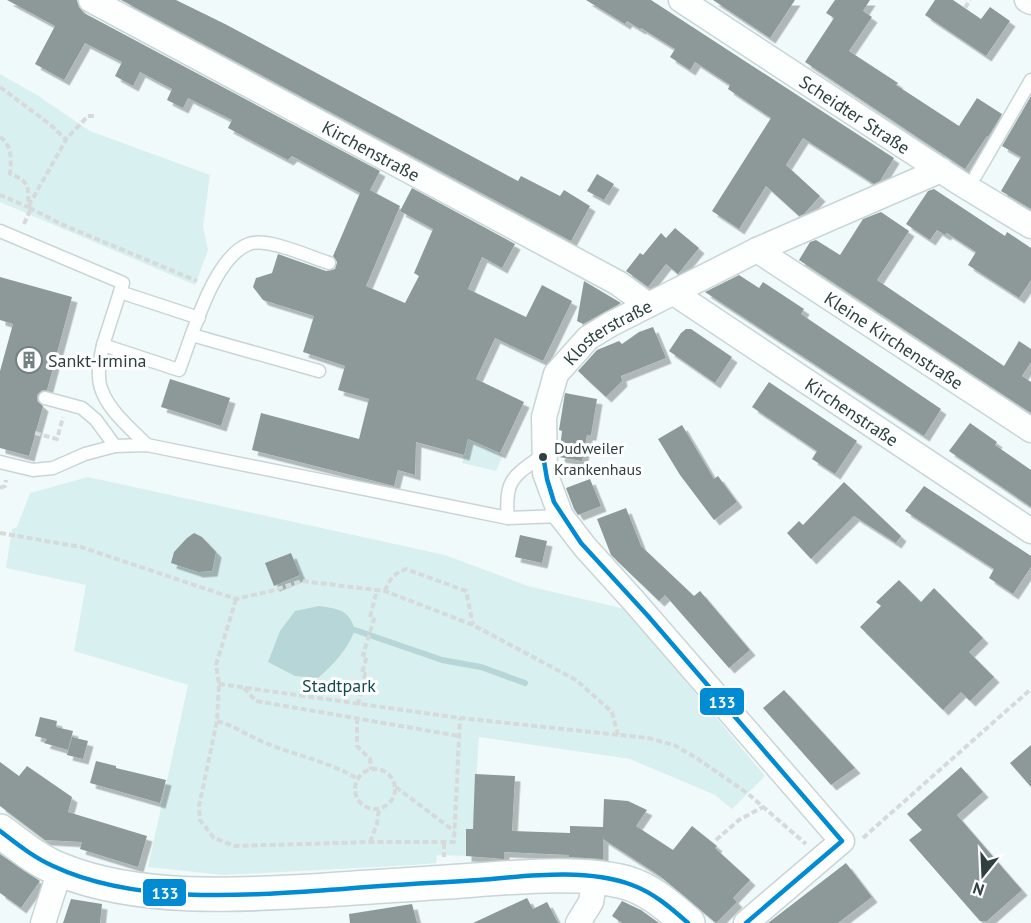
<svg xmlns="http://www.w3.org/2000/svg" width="1031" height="923" font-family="'PT Sans',sans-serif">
	<defs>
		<filter id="shadow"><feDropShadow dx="5.5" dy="5.5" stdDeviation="0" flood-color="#0004"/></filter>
	</defs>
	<rect width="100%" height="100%" fill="#f0fafa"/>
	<g fill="#d9f0f0">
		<path d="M0,74L37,95L90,131L210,175L203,226L208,250L195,285L0,202Z"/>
		<path d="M468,439L503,455L496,471L462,463Z"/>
		<path d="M88,477L445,555L528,586L625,609L765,776L732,809L715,795L630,759L479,737L473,829H466V856L437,855L436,863L413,865L224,875L148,867L188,685L74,651L86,585L6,568L12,529L17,527L30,493Z"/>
	</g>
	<path fill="#b7d6d7" d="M319,606C338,609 349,609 355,630C347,650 334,664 318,678L295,676L268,662L280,631L295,611Z"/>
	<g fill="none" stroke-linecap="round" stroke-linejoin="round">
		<path stroke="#b7d6d7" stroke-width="6" d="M355,630L442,660L481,667L525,683"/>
	</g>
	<g fill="#8d9999" filter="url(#shadow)">
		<path d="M7,0H77L79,7L84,13L380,171L370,190L400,206L366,286L405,303L419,276L414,273L433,229L400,211L412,188L515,244L502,268L482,257L468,289L526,317L542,285L572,301L543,361L495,338L476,379L524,402L500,453L468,439L464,455L416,442L415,475L398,470L394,486L252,450L261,413L359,439L369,399L338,390L345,366L303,352L314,316L263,300L253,287L256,278L272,273L278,254L326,271L335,269L337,262L333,256L360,193L292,156L288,160L228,128L232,120L188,98L183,108L167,100L172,89L140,72L133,86L115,76L122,62L85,43L64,80L35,64L55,26Z"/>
		<path d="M121,0H176L225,24L518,181L521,176L560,196L564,190L590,206L571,241Z"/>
		<path d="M586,0H651L894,158L880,181L874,184L803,138L786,165L820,196L804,214L799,216L766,186L739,229L712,211L771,118L728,89L730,85L695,62L690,70L670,57L675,49L641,28L640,29L627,21L625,24Z"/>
		<path d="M713,0H795L770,38Z"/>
		<path d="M835,0H870L863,11L872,17L849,51L898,83L896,85L959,126L977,98L1002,114L988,137L987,136L965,169L805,62L834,18L826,13Z"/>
		<path d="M935,0H953L981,19L990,7L1010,21L986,56L925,15Z"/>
		<path d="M1031,96V209L1001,191L1021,157L1002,146Z"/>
		<path d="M597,174L614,184L604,200L587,191Z"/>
		<path d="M934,189L1005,236L1007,232L1031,248V280L1019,298L968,265L976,252L947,233L945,235L937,230L930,240L906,224L928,191Z"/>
		<path d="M881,212L909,231L877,280L1004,366L1019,341L1031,349V362L1022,376L1031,382V413L799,260L810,242L816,240L840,255L863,219Z"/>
		<path d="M675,228L699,248L678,274L666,264L648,287L626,271L640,253L643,255L661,233L666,238Z"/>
		<path d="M739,275L759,288L763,282L804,309L801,314L941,409L924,436L705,292Z"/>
		<path d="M0,277L72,297L47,390H42L37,395V401L43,406L29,456L0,448V371L13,324L0,320Z"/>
		<path d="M584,281L621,303L583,324L577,321Z"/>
		<path d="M653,327L666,358L621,376L622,381L606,397L578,371L597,350L619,341L622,344L639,332Z"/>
		<path d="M686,329H691L732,357L715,383L669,351L681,333Z"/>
		<path d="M170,379L230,398L221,426L161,407Z"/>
		<path d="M769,382L857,441L835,474L812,459L817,451L752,407Z"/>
		<path d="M565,393L597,399L591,435H587L582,461L559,457L562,431L559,430Z"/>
		<path d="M970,423L997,442L995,445L1031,470V507L949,451Z"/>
		<path d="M682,425L714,479L718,476L737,502L714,520L680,475L658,439Z"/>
		<path d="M590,479L601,506L578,515L574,509L566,488Z"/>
		<path d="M844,482L901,536L896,543L854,516L811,559L787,533L799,521L803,525Z"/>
		<path d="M924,486L1031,556V567L1013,594L989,578L994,569L905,511Z"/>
		<path d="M626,508L641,546L694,596L700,591L750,650L729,668L665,595L659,601L611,555L597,519Z"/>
		<path d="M194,533L202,537L216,552L212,571L198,572L171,563L174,552L187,538Z"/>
		<path d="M520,535L547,541L542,563L515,557Z"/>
		<path d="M291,553L300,575L274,586L265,563Z"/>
		<path d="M899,580L921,602L934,588L983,638L969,652L994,677L970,701L961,692L943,710L860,627L881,606L876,602Z"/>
		<path d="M784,690L855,768L831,785L763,708Z"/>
		<path d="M40,717L57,721L56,727L73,731L68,750L44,743L47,739L35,736Z"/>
		<path d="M72,737L88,741L83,759L67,755Z"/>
		<path d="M1031,745V787L1010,763Z"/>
		<path d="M96,761L116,766V768L166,780L160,803L90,783Z"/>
		<path d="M0,762L19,776L27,766L72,797L68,812L147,836L138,867L80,849L82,842L45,840L0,806Z"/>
		<path d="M961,767L983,792L957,815L1022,890L987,921H980L909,840L922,830L907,814Z"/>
		<path d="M475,774L515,776L512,831L570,833V826L603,827L604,799L628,801L647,810L636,826L673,850L692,826L717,846L715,848L750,880L733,898L737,902L716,923L660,876L603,839V859L569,857V855L504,852V859L466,856V829H473Z"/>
		<path d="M0,854L40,881L21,908L0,893Z"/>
		<path d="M846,863L872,897L838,923H768Z"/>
		<path d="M527,898L533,909L547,902L558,923H473Z"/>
		<path d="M71,899L102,904L100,923H63Z"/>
		<path d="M622,901L641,910L659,923H622L612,916Z"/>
		<path d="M412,904L417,923H350L349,914Z"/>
	</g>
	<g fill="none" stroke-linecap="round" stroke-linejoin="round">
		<defs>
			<g id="service">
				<path d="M976,175L1031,80"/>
				<path d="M0,231L123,283L120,292"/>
				<path d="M192,335L319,371"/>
				<path d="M103,345L120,292L199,318"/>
				<path d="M45,398L82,408L96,420L115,446"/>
				<path d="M147,445C132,430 110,412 102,391C96,377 100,359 103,345L179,370C192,337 213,257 249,244C267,237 310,257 329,263"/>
				<path d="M0,462L33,470L53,468L85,454L115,446L147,445L508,518L561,516"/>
				<path d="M508,518C504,479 514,476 543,455"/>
			</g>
			<g id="minor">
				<path id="s1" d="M91,0L618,283L648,305"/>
				<path id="s2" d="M681,0L960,183L1031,226"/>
				<path d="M1027,0L1031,2"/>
				<path id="s3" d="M757,250L1031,430"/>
				<path id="s4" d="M674,293L1031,531"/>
				<path d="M43,923L60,870"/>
				<path d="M578,923L591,902L595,878"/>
				<path id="s5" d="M746,923L842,841L633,600L585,547L561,516L545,473L544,417L556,374L588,338L611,324L757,250L941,170"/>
			</g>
			<path id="secondary" d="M0,831C19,845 39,862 61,870C140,902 242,895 326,890C375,886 425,884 475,880C518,877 582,871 624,882C650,889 668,906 688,923"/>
		</defs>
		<use href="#service" stroke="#c9d5d5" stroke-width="15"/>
		<use href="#minor" stroke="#c9d5d5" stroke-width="27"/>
		<use href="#secondary" stroke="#c9d5d5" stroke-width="36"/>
		<g stroke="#d6dadb" stroke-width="4" stroke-dasharray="6 3" stroke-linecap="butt">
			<path d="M965,8L970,0"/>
			<path d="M0,87L52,126L66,140"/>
			<path d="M94,116H88L67,138L28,207L61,224L197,281"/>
			<path d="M0,137C13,146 11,160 10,174C29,181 29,186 28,207L0,195"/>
			<path d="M24,224L31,208"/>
			<path d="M35,433L57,439L63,417"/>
			<path d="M0,488L5,486L6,480"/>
			<path d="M0,533L81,547L236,599L271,591L302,581L385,591L473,625L576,680L612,712L618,735"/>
			<path d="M385,591C390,578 394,574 406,569L466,591L473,625"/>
			<path d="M236,599L216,665L219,684L217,721L199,806L200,820L214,838L235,846L370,842H454L460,718"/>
			<path d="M219,684L460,718L648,738L674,745L695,757L747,793L806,844"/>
			<path d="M244,688L256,701L459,736"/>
			<path d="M358,705L365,674L362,673L367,656L363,655L374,619L370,617L377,590"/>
			<path d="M357,718V746L370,759L371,770"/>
			<path d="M217,721C235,726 250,737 268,744C298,756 330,762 358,779"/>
			<circle cx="375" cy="789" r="20"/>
			<path d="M396,787L454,831"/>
			<path d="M863,838L1031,689"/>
			<path d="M716,840L739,820L763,807"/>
			<path d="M370,842L377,824L379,808"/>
			<path d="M444,843V857"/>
		</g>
		<use href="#service" stroke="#fdfefe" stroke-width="12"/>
		<use href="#minor" stroke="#fdfefe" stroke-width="24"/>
		<use href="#secondary" stroke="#fdfefe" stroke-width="33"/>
		<defs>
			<g id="bus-1">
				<path d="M543,455L547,479L554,502L581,543L648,616L842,841L746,923"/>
				<path d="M0,831C17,844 33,857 53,866C138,906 252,895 343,889C389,885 434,883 479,880C526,876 587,868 632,885C654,893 671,908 688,923"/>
			</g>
		</defs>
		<use href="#bus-1" stroke="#fff" stroke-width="9"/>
		<use href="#bus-1" stroke="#008bd2" stroke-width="4.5"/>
	</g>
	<defs>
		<symbol id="building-ring" viewBox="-11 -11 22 22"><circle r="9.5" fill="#fff" stroke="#738182" stroke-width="1.5"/><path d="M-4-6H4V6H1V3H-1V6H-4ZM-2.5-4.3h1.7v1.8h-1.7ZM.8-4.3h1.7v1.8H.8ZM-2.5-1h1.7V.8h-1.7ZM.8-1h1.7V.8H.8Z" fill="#738182"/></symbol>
	</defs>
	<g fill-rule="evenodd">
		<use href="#building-ring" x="14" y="345" width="30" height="30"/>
	</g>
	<circle fill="#304041" stroke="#fff" stroke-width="2" cx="543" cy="457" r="5"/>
	<g text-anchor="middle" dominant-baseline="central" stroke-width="6" stroke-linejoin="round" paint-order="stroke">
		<g font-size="16" fill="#304041" stroke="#fff" text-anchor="start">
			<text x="554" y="448">Dudweiler<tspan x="554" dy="21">Krankenhaus</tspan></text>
		</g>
		<g font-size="18" fill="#304041" stroke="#fff">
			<text stroke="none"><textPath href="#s2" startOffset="208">Scheidter Straße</textPath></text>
			<text stroke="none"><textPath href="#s1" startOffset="318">Kirchenstraße</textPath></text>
			<text stroke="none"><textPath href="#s5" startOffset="770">Klosterstraße</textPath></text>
			<text stroke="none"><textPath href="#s3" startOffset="164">Kleine Kirchenstraße</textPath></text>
			<text stroke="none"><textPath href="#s4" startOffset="214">Kirchenstraße</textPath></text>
		</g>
		<g font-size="18" fill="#304041" stroke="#fff" text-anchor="start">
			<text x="48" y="360">Sankt-Irmina</text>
		</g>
		<g font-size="18" fill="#0f4b4e" stroke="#fff">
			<text x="339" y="685">Stadtpark</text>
		</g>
	</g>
	<g stroke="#fff" stroke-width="2">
		<rect x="699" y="687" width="46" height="29" rx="6" fill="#008bd2"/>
		<rect x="142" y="878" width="45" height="29" rx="6" fill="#008bd2"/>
	</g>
	<g font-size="16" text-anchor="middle" font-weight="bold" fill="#fff">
		<text x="722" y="708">133</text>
		<text x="165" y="899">133</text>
	</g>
	<g transform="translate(983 875) rotate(198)" stroke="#ffffff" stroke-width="4.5" paint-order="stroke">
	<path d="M0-4.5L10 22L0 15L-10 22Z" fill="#304041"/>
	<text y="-9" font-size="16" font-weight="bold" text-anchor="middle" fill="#304041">N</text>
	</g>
</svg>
